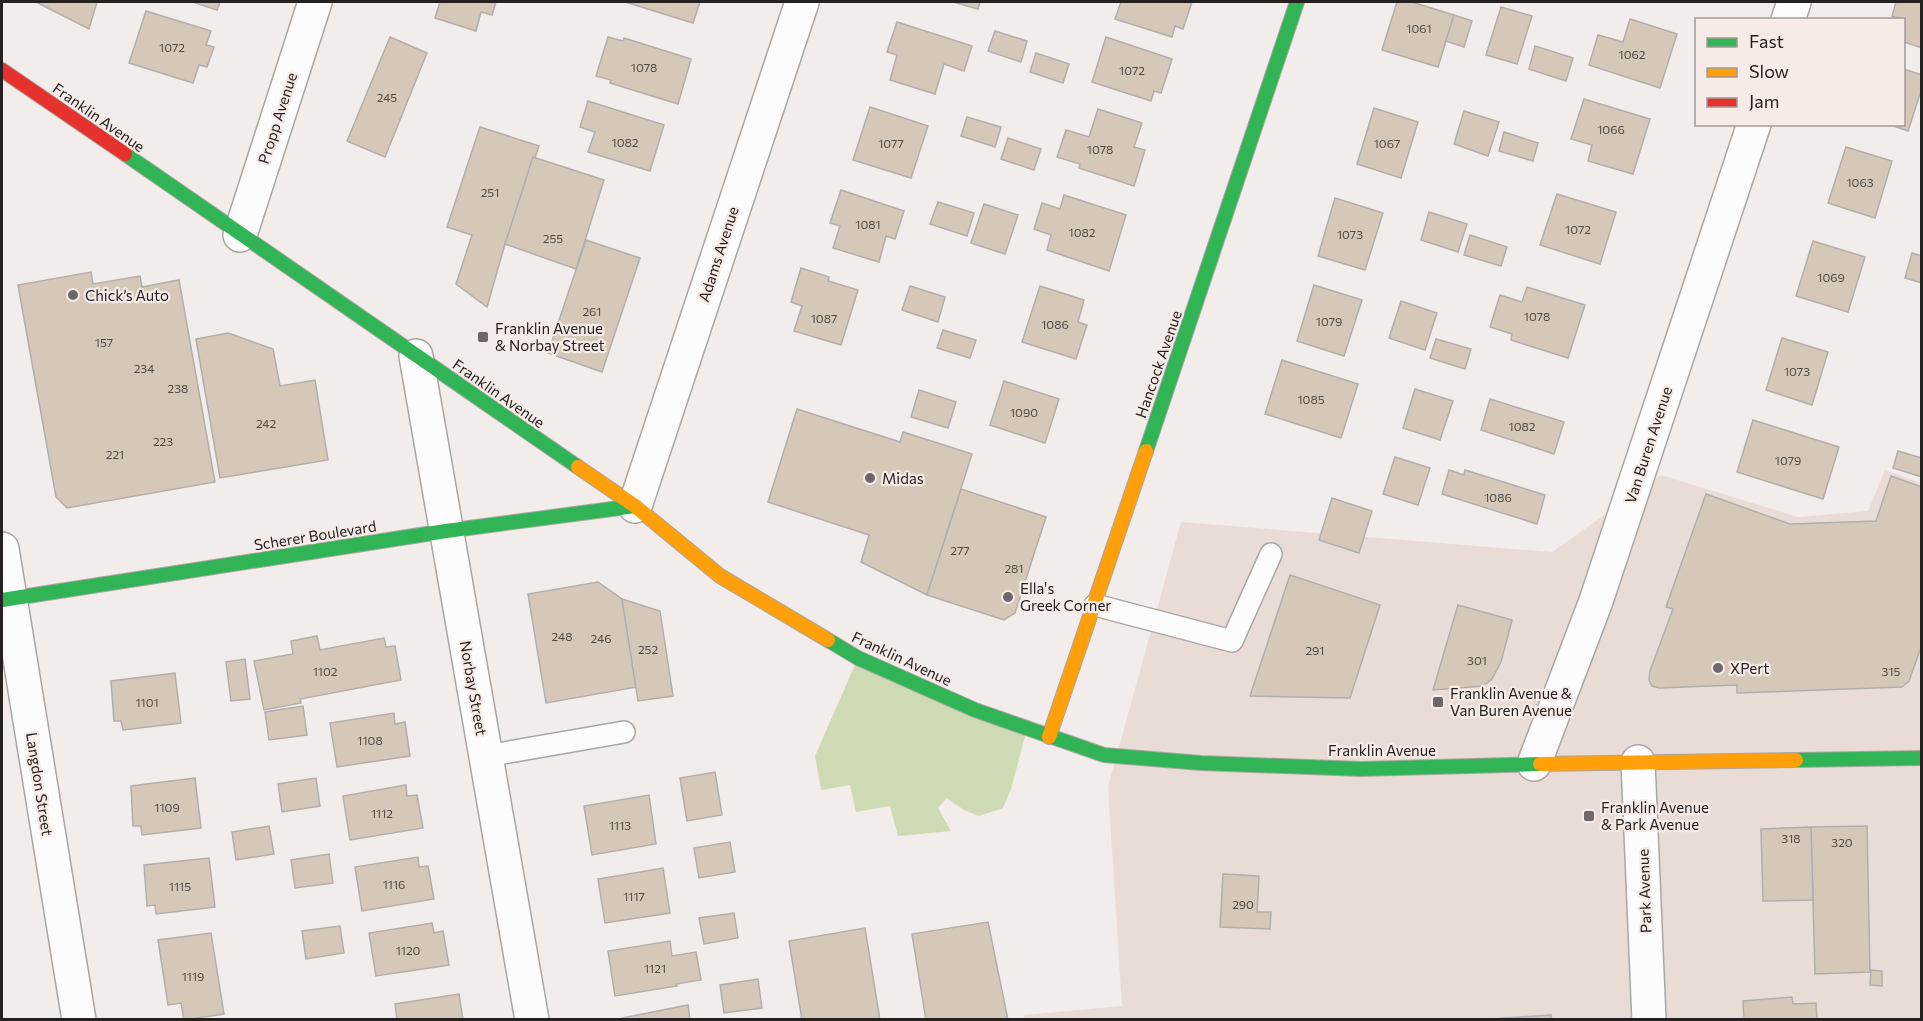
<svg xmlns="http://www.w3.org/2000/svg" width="1923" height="1021" font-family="Commissioner,sans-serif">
	<rect width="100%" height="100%" fill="#f2ecea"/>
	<path fill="#e9dcd7" d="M1885,470L1921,483V1019L1025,1020L1024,1015L1122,1006L1108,787L1181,522L1552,552L1661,475L1798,517L1868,511Z"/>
	<path fill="#cedab4" d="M858,658L1027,729L1011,789L1003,808L979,816L964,810L947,798L938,808L951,831L898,836L890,806L856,812L850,785L821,790L815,756Z"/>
	<g fill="#d5c8b8" stroke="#b2aeac" stroke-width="1.5">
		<path d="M36,2H97L89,29Z"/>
		<path d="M193,2H220L217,10Z"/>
		<path d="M440,2H496L492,15L481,12L476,31L435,18Z"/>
		<path d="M625,2H700L693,23Z"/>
		<path d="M953,2H980L978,9Z"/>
		<path d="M1121,2H1192L1183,29L1175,26L1172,37L1115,19Z"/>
		<path d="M1397,2H1412L1454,15L1438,67L1382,50Z"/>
		<path d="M1896,2H1922V48L1904,42V20L1892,16Z"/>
		<path d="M1501,7L1532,16L1517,64L1486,55Z"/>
		<path d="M146,11L211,31L206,45L214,47L207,67L199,65L193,83L129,63Z"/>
		<path d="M1454,15L1472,21L1464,47L1446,41Z"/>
		<path d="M1630,19L1677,34L1660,88L1589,65L1598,35L1623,42Z"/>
		<path d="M897,22L972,46L964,71L944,64L935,94L890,80L897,55L887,52Z"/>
		<path d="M995,31L1027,41L1021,62L988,51Z"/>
		<path d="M390,37L427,53L385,157L347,141Z"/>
		<path d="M608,37L623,41L624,38L691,59L678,104L610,83L611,80L596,76Z"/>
		<path d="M1106,37L1172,59L1161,93L1154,91L1151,101L1092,82Z"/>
		<path d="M1535,46L1573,58L1566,81L1529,69Z"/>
		<path d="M1036,53L1069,64L1063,83L1030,72Z"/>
		<path d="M1904,69L1922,75V88L1908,131L1888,124H1904Z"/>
		<path d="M1584,99L1650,119L1633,174L1588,161L1592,145L1571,139Z"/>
		<path d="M588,101L664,125L650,171L588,152L595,132L580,127Z"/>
		<path d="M870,107L928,126L911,178L853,160Z"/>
		<path d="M1374,108L1418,122L1401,178L1357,164Z"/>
		<path d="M1098,109L1142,123L1134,147L1145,150L1134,186L1079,168L1080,164L1057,157L1066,130L1089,137Z"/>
		<path d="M1464,111L1499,122L1488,156L1454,144Z"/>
		<path d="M967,117L1001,127L995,147L961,136Z"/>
		<path d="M480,127L539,146L505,244L487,307L456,284L472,235L447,227Z"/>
		<path d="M1504,132L1538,143L1533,161L1499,151Z"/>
		<path d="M1008,138L1041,149L1034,170L1001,159Z"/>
		<path d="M1846,147L1892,161L1875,218L1828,203Z"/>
		<path d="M533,157L604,180L576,269L505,244Z"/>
		<path d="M841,190L904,211L895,239L886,236L879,262L833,248L840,226L830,223Z"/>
		<path d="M1557,194L1616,212L1600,264L1540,245Z"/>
		<path d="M1064,195L1126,215L1109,271L1047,250L1051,235L1034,229L1042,203L1060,209Z"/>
		<path d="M1335,198L1383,213L1365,270L1318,256Z"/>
		<path d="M938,202L974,213L967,236L930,224Z"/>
		<path d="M984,204L1018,215L1005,254L971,243Z"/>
		<path d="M1429,212L1467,224L1458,252L1421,240Z"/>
		<path d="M1470,235L1507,247L1501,266L1464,255Z"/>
		<path d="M586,240L640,258L602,372L548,353Z"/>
		<path d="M1813,241L1865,257L1848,312L1796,296Z"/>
		<path d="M1912,253L1922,256V283L1905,278Z"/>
		<path d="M801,268L829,277L828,281L858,290L841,345L794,331L802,306L791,302Z"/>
		<path d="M91,272L93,284L140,276L142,287L179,280L215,482L67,508L56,497L18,285Z"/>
		<path d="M1314,285L1362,300L1344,356L1297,341Z"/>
		<path d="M910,286L945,297L938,322L902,310Z"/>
		<path d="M1040,286L1084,300L1078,322L1087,325L1076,359L1022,342Z"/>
		<path d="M1527,287L1585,305L1568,358L1511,340L1512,334L1490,327L1500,295L1522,302Z"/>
		<path d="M1401,301L1437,313L1425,350L1389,338Z"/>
		<path d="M943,330L976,340L970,358L937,348Z"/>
		<path d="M228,333L273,349L280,386L315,380L328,460L220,478L196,339Z"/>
		<path d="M1782,338L1828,352L1812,405L1766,390Z"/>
		<path d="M1436,339L1471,349L1465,369L1430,358Z"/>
		<path d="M1282,360L1358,384L1341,438L1265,414Z"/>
		<path d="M1004,381L1059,399L1045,443L990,425Z"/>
		<path d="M1415,389L1453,401L1440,440L1403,428Z"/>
		<path d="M919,390L956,402L948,428L911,417Z"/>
		<path d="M1490,399L1564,422L1554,454L1481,430Z"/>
		<path d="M797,409L900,442L903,432L972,454L927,595L861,562L869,535L768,502Z"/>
		<path d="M1753,420L1839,447L1823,499L1737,472Z"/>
		<path d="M1898,451L1922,458V477L1893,468Z"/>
		<path d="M1395,457L1430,468L1418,505L1383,494Z"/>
		<path d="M1449,470L1464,475L1465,470L1545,495L1537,524L1442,494Z"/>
		<path d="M1891,476L1922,487V644L1909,681L1902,687L1737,693V685L1659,688L1652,686L1649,680L1650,671L1673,609L1666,607L1706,494L1790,524L1876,521Z"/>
		<path d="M961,489L1046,517L1015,613L1004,620L927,595Z"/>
		<path d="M1332,498L1372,511L1359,553L1319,540Z"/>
		<path d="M1290,575L1380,605L1350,698L1250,696Z"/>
		<path d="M598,582L622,599L637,687L546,703L528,594Z"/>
		<path d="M622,599L660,611L673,696L638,701Z"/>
		<path d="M1458,605L1512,620L1501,662L1492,679L1483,686L1433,690Z"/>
		<path d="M317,636L320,650L384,638L386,647L395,646L401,680L300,699L301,703L264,710L254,661L293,654L291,641Z"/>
		<path d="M245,659L250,699L231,701L226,662Z"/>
		<path d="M175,673L181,723L123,730L121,721H114L111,681Z"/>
		<path d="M303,706L307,735L269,740L265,712Z"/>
		<path d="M394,713L395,724L405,722L410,756L337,767L330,723Z"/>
		<path d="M715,772L722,815L687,821L680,778Z"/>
		<path d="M195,778L201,828L142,835L141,826H133L131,786Z"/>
		<path d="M316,778L320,806L282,812L278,784Z"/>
		<path d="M406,785L407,796L417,795L423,828L350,840L343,796Z"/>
		<path d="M649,795L656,844L592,855L584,806Z"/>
		<path d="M269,826L274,854L236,860L232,832Z"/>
		<path d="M1867,826L1870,972L1815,974L1811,827Z"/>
		<path d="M1811,827L1813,900L1763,901L1761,829Z"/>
		<path d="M730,842L735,872L699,878L694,848Z"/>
		<path d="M329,854L333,883L295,888L291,860Z"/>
		<path d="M418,857L419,867L428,866L434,899L362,911L355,867Z"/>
		<path d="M209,858L215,907L156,914L155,905L147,906L144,865Z"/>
		<path d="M663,868L670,913L605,923L598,879Z"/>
		<path d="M1223,874L1259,876L1257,912H1271L1270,929L1220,927Z"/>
		<path d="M734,913L738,938L704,944L699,918Z"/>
		<path d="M988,922L1008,1020H926L912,934Z"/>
		<path d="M432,923L434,933L443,931L449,965L376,976L369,933Z"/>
		<path d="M340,926L344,953L306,959L302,931Z"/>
		<path d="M865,928L880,1020H802L789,941Z"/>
		<path d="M211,933L224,1014L184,1020L181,1003L168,1005L158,940Z"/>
		<path d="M670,941L672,956L696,952L701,980L676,984L677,986L615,996L608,951Z"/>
		<path d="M1871,970L1882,971V986L1870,985Z"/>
		<path d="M758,979L762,1008L724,1013L720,985Z"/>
		<path d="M459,994L463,1020H397L395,1004Z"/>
		<path d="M1792,997L1793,1004L1816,1003L1817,1020H1744L1743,1001Z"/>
		<path d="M688,1005L690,1020H622V1018Z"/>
		<path d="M1551,1015L1552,1020H1490V1019Z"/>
	</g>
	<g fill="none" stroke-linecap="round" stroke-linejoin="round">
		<defs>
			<g id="lane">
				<path d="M1095,605L1232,641L1271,554"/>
				<path d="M486,756L624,732"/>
			</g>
			<g id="street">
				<path d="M1788,20L1794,2"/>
				<path d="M240,235L315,2"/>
				<path d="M416,356L532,1020"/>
				<path d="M635,506L802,2"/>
				<path d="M2,549L79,1020"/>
				<path d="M1638,762L1649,1020"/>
				<path d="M1534,764L1596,601L1754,124"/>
			</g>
			<g id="fast">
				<path d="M125,154L578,467"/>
				<path d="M1146,451L1297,2"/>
				<path d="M2,600L446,531L635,506"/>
				<path d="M828,640L858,658L975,710L1104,755L1201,763L1361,769L1540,764"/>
				<path d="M1796,760L1922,758"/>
			</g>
			<g id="slow">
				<path d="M578,467L635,506L720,576L828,640"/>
				<path d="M1049,737L1146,451"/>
				<path d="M1540,764L1796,760"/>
			</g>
			<path id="jam" d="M2,70L125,154"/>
		</defs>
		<use href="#lane" stroke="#aaa6a4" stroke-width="24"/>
		<use href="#street" stroke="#aaa6a4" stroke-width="36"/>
		<use href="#fast" stroke="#aaa6a4" stroke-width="16"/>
		<use href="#slow" stroke="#aaa6a4" stroke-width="16"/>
		<use href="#jam" stroke="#aaa6a4" stroke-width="16"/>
		<use href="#lane" stroke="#fdfcfc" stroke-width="21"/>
		<use href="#street" stroke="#fdfcfc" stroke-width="33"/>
		<use href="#fast" stroke="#30b455" stroke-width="14"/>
		<use href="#slow" stroke="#ff9f0a" stroke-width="14"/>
		<use href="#jam" stroke="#e5322d" stroke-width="14"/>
	</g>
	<g fill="#6d6867" stroke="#f6ebe7" stroke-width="2">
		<circle cx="73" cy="295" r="6"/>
		<rect x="477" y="331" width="12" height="12" rx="3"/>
		<circle cx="870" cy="478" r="6"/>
		<circle cx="1008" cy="597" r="6"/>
		<circle cx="1718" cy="668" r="6"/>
		<rect x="1432" y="696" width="12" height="12" rx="3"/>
		<rect x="1583" y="810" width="12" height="12" rx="3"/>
	</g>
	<g text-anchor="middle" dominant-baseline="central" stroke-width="4.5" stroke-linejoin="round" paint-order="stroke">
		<g font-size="12" fill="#514b46">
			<text x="1419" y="28">1061</text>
			<text x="172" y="47">1072</text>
			<text x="1632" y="54">1062</text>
			<text x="644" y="67">1078</text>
			<text x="1132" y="70">1072</text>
			<text x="387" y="97">245</text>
			<text x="1611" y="129">1066</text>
			<text x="625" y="142">1082</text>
			<text x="891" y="143">1077</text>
			<text x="1387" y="143">1067</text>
			<text x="1100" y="149">1078</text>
			<text x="1860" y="182">1063</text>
			<text x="490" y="192">251</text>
			<text x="868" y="224">1081</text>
			<text x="1578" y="229">1072</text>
			<text x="1082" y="232">1082</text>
			<text x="1350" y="234">1073</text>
			<text x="553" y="238">255</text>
			<text x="1831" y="277">1069</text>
			<text x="592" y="311">261</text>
			<text x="1537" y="316">1078</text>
			<text x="824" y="318">1087</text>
			<text x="1329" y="321">1079</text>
			<text x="1055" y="324">1086</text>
			<text x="104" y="342">157</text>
			<text x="144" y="368">234</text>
			<text x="1797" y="371">1073</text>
			<text x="178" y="388">238</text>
			<text x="1311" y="399">1085</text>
			<text x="1024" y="412">1090</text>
			<text x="266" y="423">242</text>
			<text x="1522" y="426">1082</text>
			<text x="163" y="441">223</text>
			<text x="115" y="454">221</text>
			<text x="1788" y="460">1079</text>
			<text x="1498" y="497">1086</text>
			<text x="960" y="550">277</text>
			<text x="1014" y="568">281</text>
			<text x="562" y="636">248</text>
			<text x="601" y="638">246</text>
			<text x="648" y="649">252</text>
			<text x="1315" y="650">291</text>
			<text x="1477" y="660">301</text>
			<text x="325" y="671">1102</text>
			<text x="1891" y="671">315</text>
			<text x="147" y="702">1101</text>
			<text x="370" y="740">1108</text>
			<text x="167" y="807">1109</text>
			<text x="382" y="813">1112</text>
			<text x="620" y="825">1113</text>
			<text x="1791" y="838">318</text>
			<text x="1842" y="842">320</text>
			<text x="394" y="884">1116</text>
			<text x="180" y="886">1115</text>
			<text x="634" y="896">1117</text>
			<text x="1243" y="904">290</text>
			<text x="408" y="950">1120</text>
			<text x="655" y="968">1121</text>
			<text x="193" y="976">1119</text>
		</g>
		<g font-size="15" fill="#252120" stroke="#f6ebe7">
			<text transform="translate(99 117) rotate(35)">Franklin Avenue</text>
			<text transform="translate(277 118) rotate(-72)">Propp Avenue</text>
			<text transform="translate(718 254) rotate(-72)">Adams Avenue</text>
			<text transform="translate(1158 364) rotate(-71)">Hancock Avenue</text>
			<text transform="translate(499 393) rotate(35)">Franklin Avenue</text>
			<text transform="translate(1648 445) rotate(-72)">Van Buren Avenue</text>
			<text transform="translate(315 535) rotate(-9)">Scherer Boulevard</text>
			<text transform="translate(902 658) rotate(25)">Franklin Avenue</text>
			<text transform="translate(474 688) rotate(80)">Norbay Street</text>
			<text x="1382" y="750">Franklin Avenue</text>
			<text transform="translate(40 784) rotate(81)">Langdon Street</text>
			<text transform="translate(1644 891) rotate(-92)">Park Avenue</text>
		</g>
		<g font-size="15" fill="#252120" stroke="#f6ebe7" text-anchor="start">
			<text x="85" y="295">Chick’s Auto</text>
			<text x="495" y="328">Franklin Avenue<tspan x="495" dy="17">&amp; Norbay Street</tspan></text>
			<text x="882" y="478">Midas</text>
			<text x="1020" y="588">Ella's<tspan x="1020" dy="17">Greek Corner</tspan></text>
			<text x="1730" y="668">XPert</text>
			<text x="1450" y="693">Franklin Avenue &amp;<tspan x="1450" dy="17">Van Buren Avenue</tspan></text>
			<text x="1601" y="807">Franklin Avenue<tspan x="1601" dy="17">&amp; Park Avenue</tspan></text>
		</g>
	</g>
	<rect width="1923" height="1021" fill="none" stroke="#252120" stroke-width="6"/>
	<rect x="1695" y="18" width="210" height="108" fill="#f6ebe7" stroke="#a29a97" stroke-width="1.5"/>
	<rect x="1707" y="38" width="30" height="9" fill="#30b455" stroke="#a29a97" stroke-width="1.5"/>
	<text x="1749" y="48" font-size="18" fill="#252120">Fast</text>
	<rect x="1707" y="68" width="30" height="9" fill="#ff9f0a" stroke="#a29a97" stroke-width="1.5"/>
	<text x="1749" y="78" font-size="18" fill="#252120">Slow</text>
	<rect x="1707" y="98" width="30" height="9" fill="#e5322d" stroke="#a29a97" stroke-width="1.5"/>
	<text x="1749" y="108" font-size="18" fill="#252120">Jam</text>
</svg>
